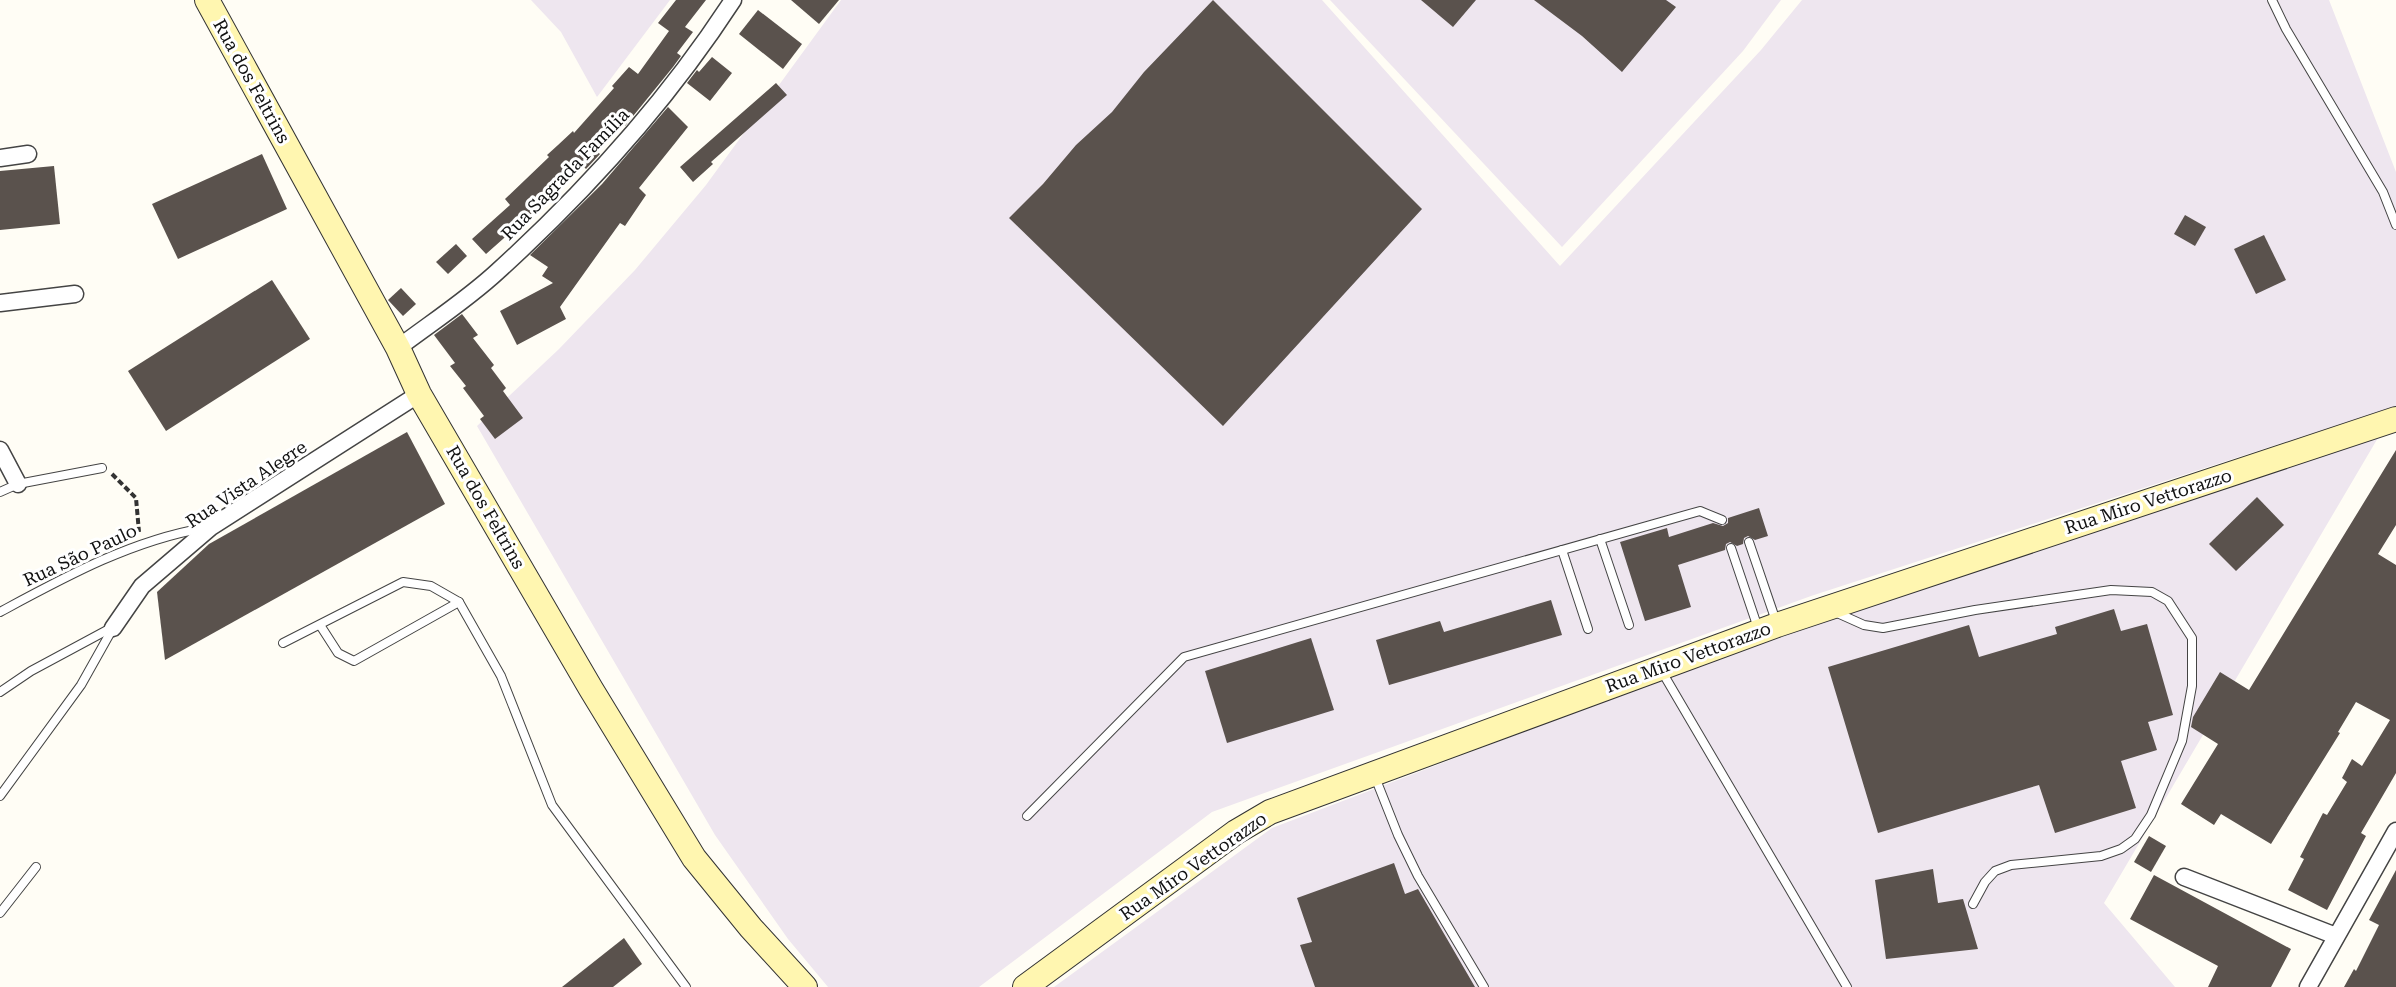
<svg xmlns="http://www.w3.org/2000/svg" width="2396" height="987" font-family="'Roboto Serif',serif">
	<rect width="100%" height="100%" fill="#fffdf5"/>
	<g fill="#eee6ef">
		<path d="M531,0H670L597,97L561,32Z"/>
		<path d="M841,0H1322L1560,266L1761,50L1802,0H2329L2396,172V406L1811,596L1212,812L979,987H828L788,939L715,835L477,426L559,349L635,270L706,185Z"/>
		<path d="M1330,0H1781L1743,51L1562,247Z"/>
		<path d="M2382,431L2104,903L2175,987H1054L1272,828L1683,671Z"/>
	</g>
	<g fill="#5a524d">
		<path d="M676,0H706L685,27L693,32L677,53L681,56L673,67L625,126L618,120L593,148L600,154L586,169L584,167L486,254L472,239L510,205L505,199L549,157L547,155L558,145L573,131L574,133L614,88L612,86L629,67L638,74L669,31L658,23Z"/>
		<path d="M791,0H839L819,24Z"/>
		<path d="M1213,0L1422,209L1223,426L1009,218L1043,184L1076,145L1112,112L1144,72Z"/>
		<path d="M1421,0H1476L1453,27Z"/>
		<path d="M1534,0H1666L1676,7L1622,72L1582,36Z"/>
		<path d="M758,10L802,44L783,69L739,34Z"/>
		<path d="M712,57L732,73L710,101L687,83L697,70L699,72Z"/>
		<path d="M776,83L787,95L711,162L713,164L693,182L680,167Z"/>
		<path d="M668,107L688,127L639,188L646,195L625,226L620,223L560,307L566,319L517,345L500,311L553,283L542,276L548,267L530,255L602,184Z"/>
		<path d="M262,154L287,209L178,259L152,204Z"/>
		<path d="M54,166L60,224L0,230V171Z"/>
		<path d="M2185,215L2206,227L2195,246L2174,234Z"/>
		<path d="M2264,235L2286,280L2256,294L2234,249Z"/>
		<path d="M456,244L467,256L448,274L436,262Z"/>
		<path d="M272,280L310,339L166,431L128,371Z"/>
		<path d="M401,288L416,304L403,316L388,300Z"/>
		<path d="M462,314L478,335L473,338L494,365L491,368L506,388L503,391L523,418L495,439L480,419L484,416L463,388L466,386L450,366L455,363L434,335Z"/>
		<path d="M407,432L445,504L165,660L157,592L209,544Z"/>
		<path d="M2396,450V525L2378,554L2396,565V773L2361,833L2366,836L2327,910L2288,890L2304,859L2300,857L2323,813L2327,815L2347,782L2342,778L2352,759L2362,766L2390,720L2356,702L2338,732L2340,733L2271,844L2221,814L2214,825L2181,804L2218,744L2191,727L2193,717L2220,672L2249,690Z"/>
		<path d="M2257,497L2284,525L2236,571L2209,544Z"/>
		<path d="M1759,508L1768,536L1755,540L1748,536L1744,538L1743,544L1737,546L1730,542L1726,544L1725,550L1678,565L1691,607L1645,621L1620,542L1667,528L1669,537L1713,523L1723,526L1728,523V518Z"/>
		<path d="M1551,600L1562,635L1389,685L1376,640L1440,621L1444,632Z"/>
		<path d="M2114,609L2121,631L2147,624L2173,715L2148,722L2157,750L2121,761L2136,808L2055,833L2039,785L1878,833L1828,667L1969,625L1979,657L2057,634L2055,627Z"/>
		<path d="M1311,638L1334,710L1227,743L1205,671Z"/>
		<path d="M2149,836L2166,846L2151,872L2134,862Z"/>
		<path d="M1394,863L1405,894L1418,889L1475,987H1315L1300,945L1312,942L1297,898Z"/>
		<path d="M1933,869L1938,903L1963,899L1978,949L1886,959L1875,880Z"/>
		<path d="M2396,870V987H2344L2354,969L2356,971L2379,925L2369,920Z"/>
		<path d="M2154,875L2291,949L2271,987H2208L2218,966L2130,919Z"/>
		<path d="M624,938L642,964L613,987H562Z"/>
	</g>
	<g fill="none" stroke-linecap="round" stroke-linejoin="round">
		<defs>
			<g id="lane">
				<path d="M2272,0L2286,29L2383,192L2396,225"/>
				<path d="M0,492L18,484L102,468"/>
				<path d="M1600,539L1629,625"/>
				<path d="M1749,542L1777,624"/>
				<path d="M1731,548L1759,631"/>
				<path d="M1562,550L1588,629"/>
				<path d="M0,612C65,577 130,541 204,528"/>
				<path d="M1835,612L1864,625L1883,628L1975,610L2111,590L2152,592L2168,601L2192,638V686L2182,741L2151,815L2135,839L2121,849L2101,856L2011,865L1995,871L1985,882L1973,904"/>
				<path d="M320,625L338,653L354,661L459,602"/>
				<path d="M283,643L403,582L431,586L459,602L501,676L552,805L686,987"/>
				<path d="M1661,670L1847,987"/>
				<path d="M0,692L31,671L111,628"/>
				<path d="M1375,777L1398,835L1418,876L1484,987"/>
				<path d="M0,796L81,685L113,628"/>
				<path d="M1027,816L1184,657L1700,511L1722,520"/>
				<path d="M0,913L36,867"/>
			</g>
			<g id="street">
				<path d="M0,158L28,154"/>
				<path d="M0,303L75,294"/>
				<path d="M398,348C431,323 468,299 498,271C586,191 668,100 733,0"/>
				<path d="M0,450L18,484"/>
				<path d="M113,628L142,586L211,527L419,394"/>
				<path d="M2184,877L2336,936"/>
				<path d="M2308,987L2396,831"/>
			</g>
			<g id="secondary">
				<path d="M207,0L398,348L419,394L591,689L694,858L751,928L805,987"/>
				<path d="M1025,987L1236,832L1270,812L1777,625L2396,419"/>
			</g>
		</defs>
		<use href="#lane" stroke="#444" stroke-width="10"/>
		<use href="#street" stroke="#444" stroke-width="19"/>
		<use href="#secondary" stroke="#333" stroke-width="26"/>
		<path stroke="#333" stroke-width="4" stroke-dasharray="6 3" stroke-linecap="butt" d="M112,474L136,498L139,532"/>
		<use href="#lane" stroke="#fff" stroke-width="8"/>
		<use href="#street" stroke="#fff" stroke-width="16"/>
		<use href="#secondary" stroke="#fff6b0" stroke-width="24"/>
	</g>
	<g text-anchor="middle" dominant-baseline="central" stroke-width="6" stroke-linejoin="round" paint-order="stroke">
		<g font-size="18" fill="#111" stroke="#fff">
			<text transform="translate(252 81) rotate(61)">Rua dos Feltrins</text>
			<text transform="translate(565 174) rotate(-46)">Rua Sagrada Família</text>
			<text transform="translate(246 484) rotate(-34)">Rua Vista Alegre</text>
			<text transform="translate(2148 501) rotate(-18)">Rua Miro Vettorazzo</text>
			<text transform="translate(486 507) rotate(60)">Rua dos Feltrins</text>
			<text transform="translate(80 555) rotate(-25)">Rua São Paulo</text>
			<text transform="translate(1688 657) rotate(-20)">Rua Miro Vettorazzo</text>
			<text transform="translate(1193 866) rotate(-35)">Rua Miro Vettorazzo</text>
		</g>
	</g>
</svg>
